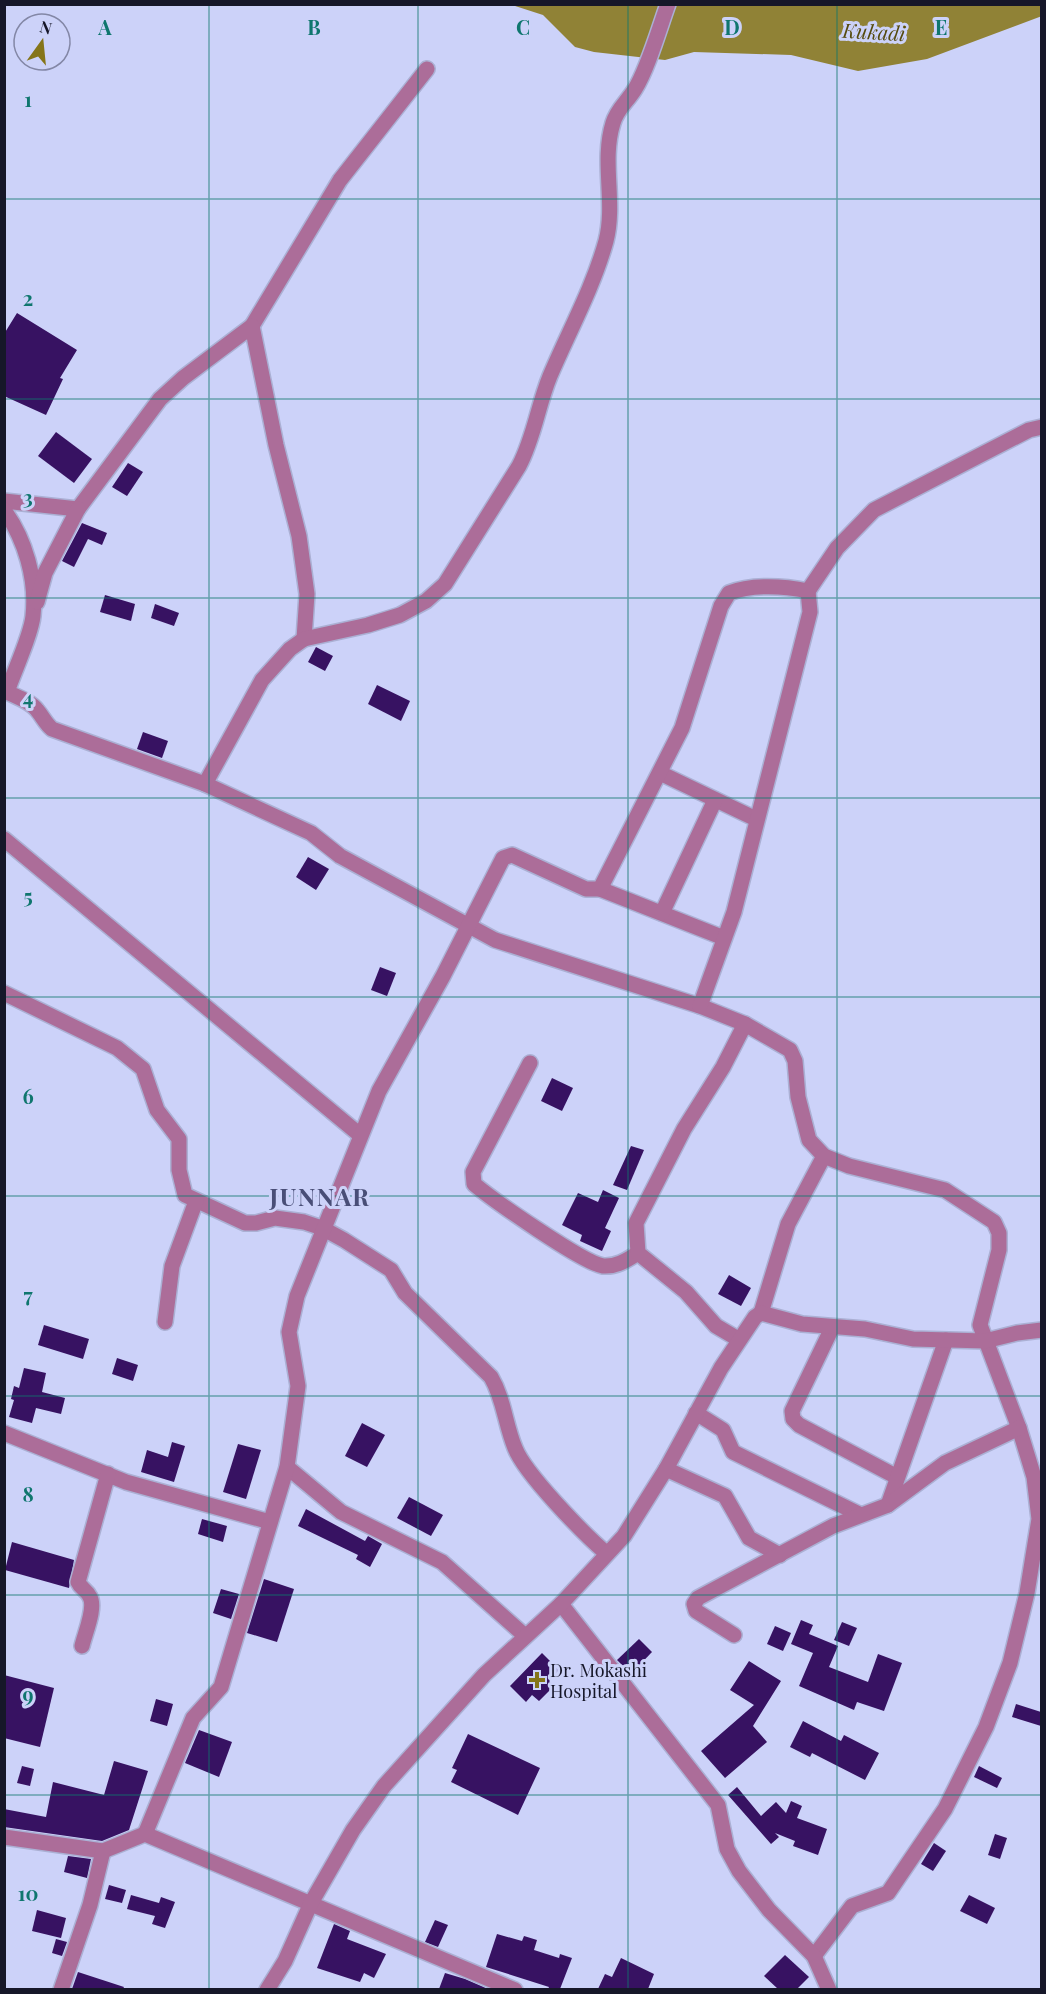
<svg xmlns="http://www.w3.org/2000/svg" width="1046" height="1994" font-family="'Playfair Display',serif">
	<rect width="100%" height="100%" fill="#ccd2f9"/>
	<path fill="#908236" d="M1041,4L1042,16L927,59L858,71L791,55L694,52L665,60L594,52L575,47L543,15L512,5Z"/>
	<g fill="#371262">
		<path d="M17,313L77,350L60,378L63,379L46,415L4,396V334Z"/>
		<path d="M56,432L92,459L74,483L38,456Z"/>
		<path d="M128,463L143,472L127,496L112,487Z"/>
		<path d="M82,523L107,533L102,545L88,539L74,567L62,561Z"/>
		<path d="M105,595L135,604L131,621L100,612Z"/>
		<path d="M155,604L179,613L174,626L151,618Z"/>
		<path d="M316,647L333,656L325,671L308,662Z"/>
		<path d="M377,685L410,701L401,721L368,704Z"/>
		<path d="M143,732L168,741L162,758L137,749Z"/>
		<path d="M308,857L329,869L316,890L296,877Z"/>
		<path d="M380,967L396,973L387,996L371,990Z"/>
		<path d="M552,1078L573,1088L562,1111L541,1101Z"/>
		<path d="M631,1146L644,1150L627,1190L613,1185Z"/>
		<path d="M603,1190L619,1198L605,1228L611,1231L602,1251L580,1241L582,1235L562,1225L578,1193L598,1202Z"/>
		<path d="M729,1275L751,1288L741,1306L718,1294Z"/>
		<path d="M44,1325L89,1339L83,1359L38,1345Z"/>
		<path d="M117,1358L138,1365L133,1381L112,1374Z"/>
		<path d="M24,1368L46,1373L42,1392L65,1398L61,1414L36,1408L32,1423L9,1417L14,1400L11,1399L14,1386L19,1388Z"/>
		<path d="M362,1423L385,1435L367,1467L345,1456Z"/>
		<path d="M172,1442L185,1446L174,1482L141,1472L147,1450L168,1457Z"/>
		<path d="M238,1444L261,1450L246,1499L223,1492Z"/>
		<path d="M409,1497L443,1515L431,1536L397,1518Z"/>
		<path d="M306,1509L365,1541L368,1536L382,1544L370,1567L356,1559L358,1555L298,1526Z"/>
		<path d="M202,1519L227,1526L223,1542L198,1534Z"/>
		<path d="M12,1542L74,1560L69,1588L5,1570Z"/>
		<path d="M264,1579L294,1589L277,1642L247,1633Z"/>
		<path d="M221,1589L239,1594L231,1619L213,1613Z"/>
		<path d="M801,1620L813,1625L809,1634L838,1646L829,1667L868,1682L878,1654L902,1663L884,1711L857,1702L854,1710L799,1686L813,1653L791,1644Z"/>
		<path d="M842,1622L857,1628L849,1646L834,1640Z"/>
		<path d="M775,1626L791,1633L783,1651L767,1644Z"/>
		<path d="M639,1639L652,1652L631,1674L617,1660Z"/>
		<path d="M542,1653L559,1670L549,1681L554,1686L539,1701L532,1695L526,1702L510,1686Z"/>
		<path d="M749,1661L781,1681L753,1726L767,1742L725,1778L701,1751L754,1705L730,1690Z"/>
		<path d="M4,1675L54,1688L40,1747L4,1738Z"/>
		<path d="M156,1699L173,1704L167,1726L150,1721Z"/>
		<path d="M1016,1704L1041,1712V1726L1012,1717Z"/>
		<path d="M803,1721L841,1741L844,1735L879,1753L865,1780L812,1753L810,1757L790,1747Z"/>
		<path d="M199,1730L232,1742L219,1777L185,1763Z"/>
		<path d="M468,1734L540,1768L518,1815L451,1782L457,1770L452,1768Z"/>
		<path d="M114,1761L148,1771L129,1830L102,1841L4,1827V1809L46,1817L53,1782L104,1795Z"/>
		<path d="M22,1766L34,1769L30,1786L17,1783Z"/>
		<path d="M979,1766L1002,1778L997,1788L974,1777Z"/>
		<path d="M737,1787L761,1816L776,1802L786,1813L791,1801L802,1806L797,1818L827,1829L818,1855L793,1846L795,1841L775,1833L779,1837L771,1844L728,1795Z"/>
		<path d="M995,1834L1007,1838L1000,1859L988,1855Z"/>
		<path d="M934,1843L946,1851L933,1871L921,1864Z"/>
		<path d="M68,1856L91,1859L87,1878L64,1872Z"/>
		<path d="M109,1885L126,1890L122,1903L105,1899Z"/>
		<path d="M131,1895L159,1903L161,1897L175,1902L165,1928L152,1924L155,1916L127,1909Z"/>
		<path d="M969,1895L995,1908L987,1924L960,1911Z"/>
		<path d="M37,1910L66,1918L61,1938L32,1931Z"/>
		<path d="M435,1920L448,1925L438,1947L425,1942Z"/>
		<path d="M334,1924L350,1931L347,1939L386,1954L374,1978L364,1973L360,1982L317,1968Z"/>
		<path d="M497,1934L522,1941L524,1936L537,1940L534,1950L559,1958L560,1954L572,1958L560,1989H548L549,1987L486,1967Z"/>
		<path d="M56,1939L67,1942L62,1956L52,1953Z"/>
		<path d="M785,1955L809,1977L797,1989H778L764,1976Z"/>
		<path d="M621,1958L654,1974L648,1989H598L605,1974L612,1977Z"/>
		<path d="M78,1972L124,1987L123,1989H72Z"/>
		<path d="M445,1973L465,1979L488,1989H439Z"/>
	</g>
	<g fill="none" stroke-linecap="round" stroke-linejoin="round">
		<defs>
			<g id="minor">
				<path d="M252,326L340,180L427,69"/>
				<path d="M4,501L78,509L160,399L183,378L252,326L276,445L299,536L307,594L304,639"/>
				<path d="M4,510C25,539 37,579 33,616C31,636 14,671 7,692C17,697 30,701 37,710C43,717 45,723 52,729L205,784L311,833L340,856L495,940L700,1006L745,1024L790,1050L795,1061L798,1097L809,1140L824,1156L849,1166L945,1190L994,1222L999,1233V1250L980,1325L1019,1428L1034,1477L1039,1519L1027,1593L1010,1663L986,1727L945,1809L888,1893L852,1906L814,1956"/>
				<path d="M37,602L45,573L78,509"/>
				<path d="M660,773L756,819"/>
				<path d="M205,784L262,680L290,649L304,639L368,625L400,615L426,601L445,584L519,466C534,438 538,405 550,376C569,331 593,288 606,241C616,202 601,162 613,123C617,109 627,102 635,89C648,68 659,29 668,4"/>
				<path d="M4,839L360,1135"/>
				<path d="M600,889L724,938"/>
				<path d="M662,913L715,800"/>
				<path d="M4,993L117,1048L143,1069L157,1110L179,1139V1170L185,1195L245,1223H256L275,1218L304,1222L322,1228L344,1240L391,1270L405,1293L491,1377C504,1399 505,1424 515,1448C525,1474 584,1534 606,1553"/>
				<path d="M700,1006L734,912L810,612L808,591"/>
				<path d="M530,1063L473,1172L474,1184C493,1200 583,1263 603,1266C617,1267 627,1260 638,1253"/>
				<path d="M761,1313L788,1224L824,1156"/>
				<path d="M165,1322L172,1266L196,1201"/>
				<path d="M832,1328L792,1411L793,1419L799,1425L897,1477"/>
				<path d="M738,1339L716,1326L686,1292L638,1253L636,1223L684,1129L723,1067L745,1024"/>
				<path d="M696,1413L723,1430L733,1452L859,1514"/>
				<path d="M4,1433L126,1482L270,1522"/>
				<path d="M287,1467L341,1512L442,1562L524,1635"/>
				<path d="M666,1469L725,1496L749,1538L780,1555"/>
				<path d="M888,1505L946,1340"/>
				<path d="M561,1604L718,1805L727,1849L739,1871L769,1910L814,1956L829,1990"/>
				<path d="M734,1635L696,1611L694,1604L698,1598L833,1526L888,1505L945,1463L1019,1428"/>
				<path d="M82,1646C85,1633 96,1608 90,1597C87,1590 81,1589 78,1582L108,1474"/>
				<path d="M145,1834L193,1718L221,1687L287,1467L298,1386L289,1332L297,1296L379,1091L443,976L503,858L512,855L586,889H600L682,728L721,606L729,593C752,584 784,586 808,591L837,548L874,510L1029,430L1042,427"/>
				<path d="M4,1837L103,1851L145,1834L515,1990"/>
				<path d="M61,1990L90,1905L103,1851"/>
				<path d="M267,1990L285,1961L311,1903L353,1830L384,1786L484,1675L561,1604L624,1536L666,1469L721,1368L755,1317L761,1313L802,1324L865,1329L913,1339L985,1341L1017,1333L1042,1330"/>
			</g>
		</defs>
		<use href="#minor" stroke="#abb0d4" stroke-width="18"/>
		<use href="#minor" stroke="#ac6d99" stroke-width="15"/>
	</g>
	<path fill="none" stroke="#0f766e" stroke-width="1.5" stroke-opacity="0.55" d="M209,4V1990M418,4V1990M628,4V1990M837,4V1990M4,199H1042M4,399H1042M4,598H1042M4,798H1042M4,997H1042M4,1196H1042M4,1396H1042M4,1595H1042M4,1795H1042"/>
	<path fill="#857519" stroke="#ccd2f9" stroke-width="2" d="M534 1671h6v6h6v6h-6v6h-6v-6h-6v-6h6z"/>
	<g text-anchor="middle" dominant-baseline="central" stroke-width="6" stroke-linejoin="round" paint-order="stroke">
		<g font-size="18" fill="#161729" stroke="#ccd2f9" text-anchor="start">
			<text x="550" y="1670">Dr. Mokashi<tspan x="550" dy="21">Hospital</tspan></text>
		</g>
		<g font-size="20" font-style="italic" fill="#564b0f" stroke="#ccd2f9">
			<text transform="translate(874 31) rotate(3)">Kukadi</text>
		</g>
		<g font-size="24" font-weight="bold" letter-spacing="1.5" fill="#494e77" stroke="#ccd2f9">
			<text x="320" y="1196">JUNNAR</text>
		</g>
	</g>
	<g font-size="20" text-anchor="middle" font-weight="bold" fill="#0f766e" stroke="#ccd2f9" stroke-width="6" stroke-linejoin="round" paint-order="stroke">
		<text x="105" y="35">A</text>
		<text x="314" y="35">B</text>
		<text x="523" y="35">C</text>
		<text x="732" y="35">D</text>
		<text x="941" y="35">E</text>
		<text x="28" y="107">1</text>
		<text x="28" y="306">2</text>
		<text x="28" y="505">3</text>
		<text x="28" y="705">4</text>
		<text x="28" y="904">5</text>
		<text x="28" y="1104">6</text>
		<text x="28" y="1303">7</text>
		<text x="28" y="1502">8</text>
		<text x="28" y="1702">9</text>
		<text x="28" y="1901">10</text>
	</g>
	<rect width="1046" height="1994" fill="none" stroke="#161729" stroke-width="12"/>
	<g transform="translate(42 42) rotate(15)"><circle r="28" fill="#ccd2f9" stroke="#8387a6" stroke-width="1.5"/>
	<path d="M0-4.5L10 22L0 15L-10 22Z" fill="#857519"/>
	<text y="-9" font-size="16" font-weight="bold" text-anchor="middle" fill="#161729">N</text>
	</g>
</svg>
